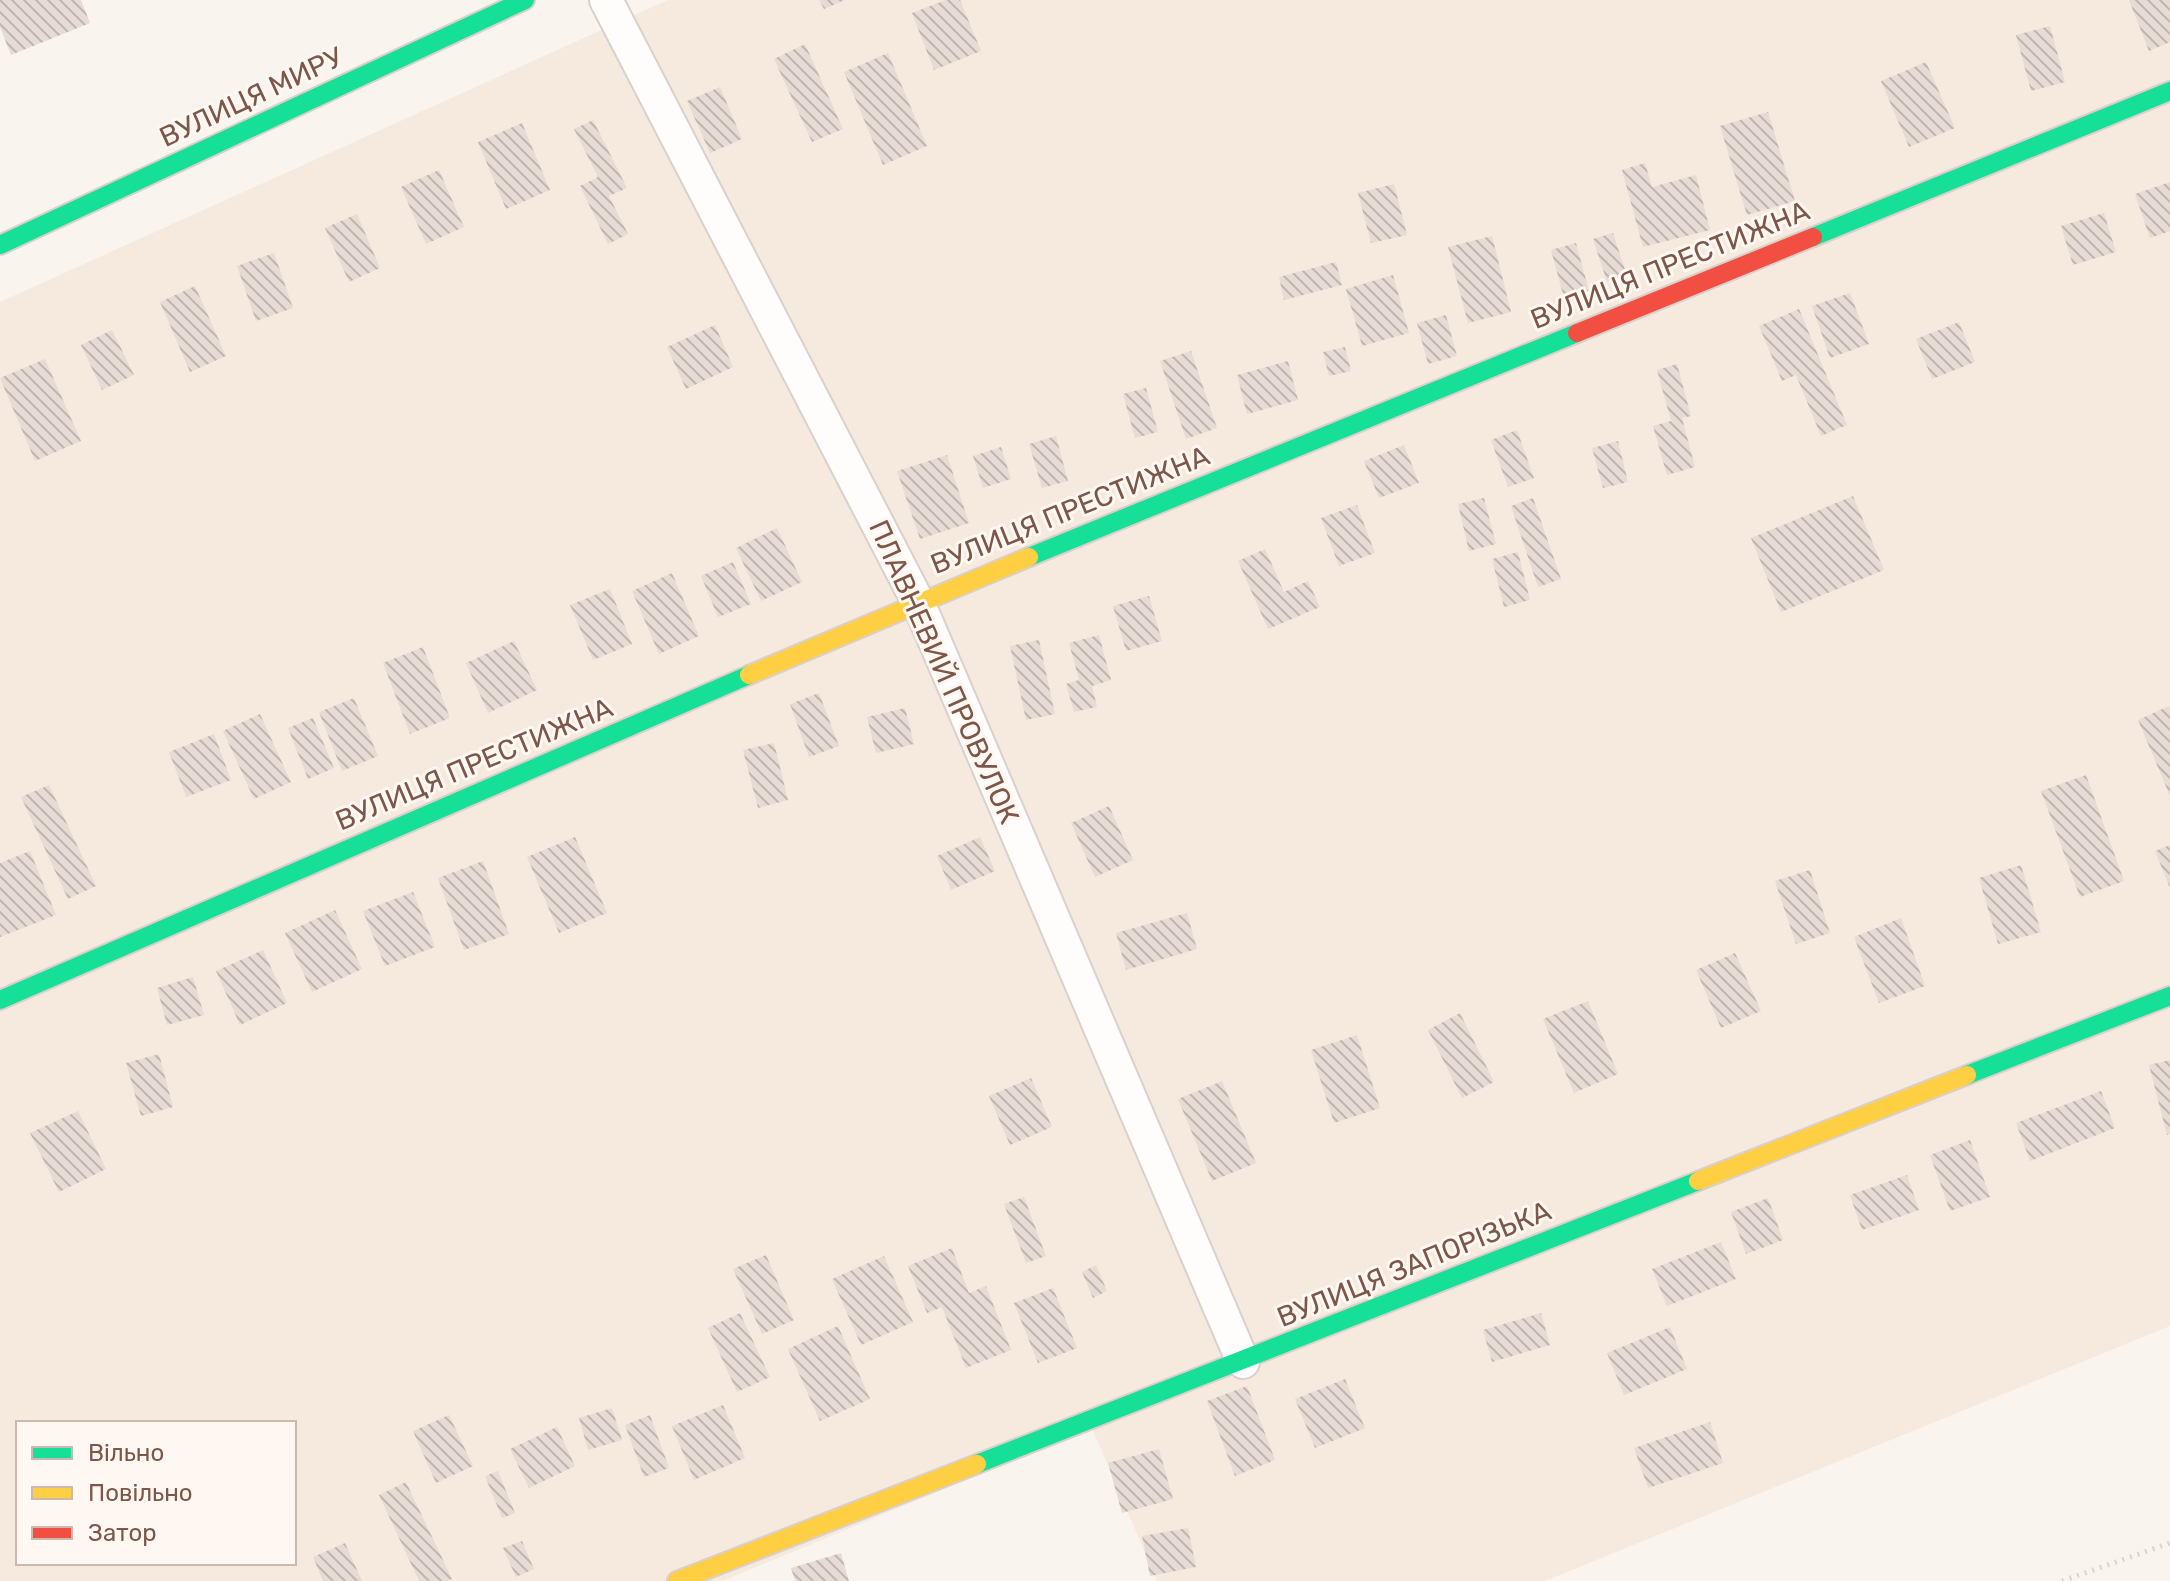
<svg xmlns="http://www.w3.org/2000/svg" width="2170" height="1581" font-family="Rubik,sans-serif">
	<defs>
		<pattern id="building-back-hatch" width="6" height="6" patternUnits="userSpaceOnUse" patternTransform="scale(2)"><rect width="6" height="6" fill="#e7dcd5"/><path d="M-1 5l2 2M0 0l6 6M5-1l2 2" fill="none" stroke="#c0b5af"/></pattern>
	</defs>
	<rect width="100%" height="100%" fill="#faf4ee"/>
	<path fill="#f6e9de" fill-rule="evenodd" d="M668,0H2170V1326L1545,1581H1157L1092,1428L722,1581H0V302ZM18,1423H294V1563H18Z"/>
	<g fill="url(#building-back-hatch)">
		<path d="M0,0H81L90,23L11,55L0,27Z"/>
		<path d="M819,0H845L824,9Z"/>
		<path d="M946,0H960L981,51L934,70L912,13Z"/>
		<path d="M2129,0H2170V42L2149,51Z"/>
		<path d="M2050,26L2065,82L2031,91L2016,35Z"/>
		<path d="M805,44L843,129L812,142L774,59Z"/>
		<path d="M888,53L927,146L883,165L844,72Z"/>
		<path d="M1926,62L1955,128L1909,147L1881,81Z"/>
		<path d="M720,87L742,139L710,153L687,101Z"/>
		<path d="M1768,112L1795,201L1747,215L1720,126Z"/>
		<path d="M593,120L627,188L609,196L628,234L608,244L580,186L598,177L574,129Z"/>
		<path d="M522,123L550,190L506,209L478,142Z"/>
		<path d="M1645,163L1652,187L1696,175L1710,230L1643,247L1622,170Z"/>
		<path d="M439,170L464,227L426,244L401,187Z"/>
		<path d="M2170,182V231L2150,238L2135,194Z"/>
		<path d="M1394,184L1407,235L1371,243L1358,193Z"/>
		<path d="M2104,213L2116,252L2073,265L2061,226Z"/>
		<path d="M357,214L380,268L349,282L325,228Z"/>
		<path d="M1613,233L1627,276L1607,282L1593,239Z"/>
		<path d="M1492,236L1511,312L1468,323L1448,247Z"/>
		<path d="M1576,243L1589,291L1564,298L1551,250Z"/>
		<path d="M274,253L293,308L256,321L237,266Z"/>
		<path d="M1336,262L1342,285L1284,300L1279,277Z"/>
		<path d="M1393,275L1409,333L1362,346L1346,289Z"/>
		<path d="M195,286L226,356L190,372L160,302Z"/>
		<path d="M1850,293L1869,344L1830,358L1812,306Z"/>
		<path d="M1799,309L1847,425L1821,436L1796,375L1782,381L1759,326Z"/>
		<path d="M1446,315L1457,356L1428,364L1417,323Z"/>
		<path d="M1959,322L1975,362L1932,379L1916,339Z"/>
		<path d="M715,325L733,367L686,389L667,347Z"/>
		<path d="M112,330L134,375L102,390L81,345Z"/>
		<path d="M1345,347L1351,371L1329,376L1323,352Z"/>
		<path d="M1191,351L1217,428L1186,439L1160,361Z"/>
		<path d="M45,359L81,441L35,461L0,378Z"/>
		<path d="M1288,361L1298,400L1247,414L1237,375Z"/>
		<path d="M1677,364L1691,416L1682,418L1695,467L1667,475L1653,426L1671,421L1657,370Z"/>
		<path d="M1146,388L1158,432L1135,438L1123,394Z"/>
		<path d="M1517,430L1534,478L1508,487L1491,440Z"/>
		<path d="M1056,436L1068,481L1042,488L1029,444Z"/>
		<path d="M1618,441L1628,482L1603,488L1592,448Z"/>
		<path d="M1404,445L1419,483L1379,498L1364,461Z"/>
		<path d="M1001,447L1011,479L983,488L973,456Z"/>
		<path d="M947,455L969,523L920,539L897,471Z"/>
		<path d="M1853,496L1884,570L1781,612L1751,538Z"/>
		<path d="M1484,498L1496,544L1469,551L1458,504Z"/>
		<path d="M1533,498L1561,579L1538,587L1511,506Z"/>
		<path d="M1357,505L1375,553L1339,566L1321,518Z"/>
		<path d="M777,528L802,582L761,601L736,548Z"/>
		<path d="M1265,549L1284,592L1308,581L1320,607L1268,629L1238,561Z"/>
		<path d="M1518,552L1530,600L1504,607L1492,559Z"/>
		<path d="M733,562L751,604L718,617L701,576Z"/>
		<path d="M672,573L699,636L659,654L632,591Z"/>
		<path d="M610,589L632,644L593,660L570,605Z"/>
		<path d="M1149,596L1162,641L1126,651L1113,606Z"/>
		<path d="M1099,635L1111,680L1092,686L1097,707L1074,712L1066,684L1079,680L1069,643Z"/>
		<path d="M1039,640L1055,714L1026,720L1010,646Z"/>
		<path d="M514,641L537,690L488,713L466,663Z"/>
		<path d="M423,647L450,718L410,734L383,663Z"/>
		<path d="M819,693L839,746L809,757L790,704Z"/>
		<path d="M354,698L378,756L342,771L319,712Z"/>
		<path d="M2169,706L2170,710V796L2138,720Z"/>
		<path d="M905,708L914,744L876,753L867,717Z"/>
		<path d="M260,714L291,782L254,799L223,731Z"/>
		<path d="M313,718L334,768L308,779L288,728Z"/>
		<path d="M214,734L231,780L186,797L169,752Z"/>
		<path d="M774,743L788,800L758,808L743,750Z"/>
		<path d="M2086,775L2124,881L2080,897L2041,791Z"/>
		<path d="M49,785L96,886L68,899L21,797Z"/>
		<path d="M1109,806L1133,860L1095,877L1071,823Z"/>
		<path d="M575,837L607,913L559,933L527,857Z"/>
		<path d="M980,837L995,871L951,890L937,856Z"/>
		<path d="M2170,845V888L2155,851Z"/>
		<path d="M30,851L56,915L0,937V863Z"/>
		<path d="M483,861L509,934L464,950L438,878Z"/>
		<path d="M2021,865L2041,932L1998,944L1979,878Z"/>
		<path d="M1810,870L1830,933L1796,944L1775,881Z"/>
		<path d="M413,892L435,947L385,966L363,911Z"/>
		<path d="M335,910L362,969L312,992L285,933Z"/>
		<path d="M1187,913L1197,949L1126,970L1116,933Z"/>
		<path d="M1901,918L1925,986L1879,1003L1854,937Z"/>
		<path d="M263,950L287,1003L240,1025L216,971Z"/>
		<path d="M1735,953L1761,1011L1721,1028L1696,970Z"/>
		<path d="M193,977L204,1015L167,1025L157,988Z"/>
		<path d="M1588,1001L1618,1074L1574,1093L1543,1019Z"/>
		<path d="M1460,1013L1494,1082L1462,1098L1428,1030Z"/>
		<path d="M1357,1035L1380,1108L1334,1123L1311,1050Z"/>
		<path d="M159,1054L173,1107L141,1116L126,1063Z"/>
		<path d="M2170,1060V1134L2167,1135L2149,1065Z"/>
		<path d="M1031,1078L1052,1127L1010,1145L989,1096Z"/>
		<path d="M1222,1081L1256,1163L1212,1181L1178,1099Z"/>
		<path d="M2101,1091L2115,1128L2030,1161L2016,1123Z"/>
		<path d="M78,1111L106,1169L59,1192L30,1133Z"/>
		<path d="M1970,1140L1990,1197L1950,1211L1930,1155Z"/>
		<path d="M1907,1175L1919,1210L1862,1230L1850,1195Z"/>
		<path d="M1024,1197L1046,1256L1026,1263L1004,1204Z"/>
		<path d="M1768,1198L1783,1240L1746,1254L1731,1212Z"/>
		<path d="M1721,1242L1736,1279L1667,1306L1652,1269Z"/>
		<path d="M952,1248L969,1293L986,1286L1011,1350L966,1368L942,1307L927,1313L908,1266Z"/>
		<path d="M766,1255L794,1320L762,1334L733,1269Z"/>
		<path d="M884,1256L913,1322L861,1345L832,1279Z"/>
		<path d="M1096,1265L1107,1291L1093,1298L1082,1272Z"/>
		<path d="M1053,1288L1077,1348L1038,1363L1014,1303Z"/>
		<path d="M740,1313L770,1377L737,1392L708,1328Z"/>
		<path d="M1541,1313L1550,1345L1492,1362L1483,1330Z"/>
		<path d="M838,1326L870,1399L820,1421L788,1349Z"/>
		<path d="M1670,1327L1687,1369L1624,1395L1607,1353Z"/>
		<path d="M1345,1379L1365,1428L1315,1448L1295,1399Z"/>
		<path d="M1247,1386L1275,1460L1235,1476L1207,1401Z"/>
		<path d="M723,1405L745,1458L694,1480L672,1426Z"/>
		<path d="M612,1408L622,1440L588,1450L579,1418Z"/>
		<path d="M449,1415L473,1466L436,1483L413,1431Z"/>
		<path d="M650,1415L669,1468L644,1477L625,1425Z"/>
		<path d="M1710,1422L1723,1463L1648,1488L1634,1448Z"/>
		<path d="M557,1427L575,1466L529,1488L510,1449Z"/>
		<path d="M1159,1449L1173,1499L1122,1513L1108,1463Z"/>
		<path d="M498,1471L515,1513L502,1518L485,1476Z"/>
		<path d="M406,1482L452,1579L447,1581H419L379,1495Z"/>
		<path d="M1188,1528L1196,1567L1150,1576L1142,1536Z"/>
		<path d="M522,1541L534,1569L516,1577L503,1548Z"/>
		<path d="M345,1543L362,1581H323L313,1557Z"/>
		<path d="M841,1553L849,1581H795L791,1568Z"/>
	</g>
	<g fill="none" stroke-linecap="round" stroke-linejoin="round">
		<defs>
			<path id="street" d="M606,0L918,602L1243,1362"/>
			<g id="fast">
				<path d="M1813,237L2170,91"/>
				<path d="M0,245L525,0"/>
				<path d="M1029,557L1577,333"/>
				<path d="M0,1000L749,675"/>
				<path d="M1967,1075L2170,996"/>
				<path d="M977,1464L1698,1181"/>
			</g>
			<g id="slow">
				<path d="M749,675L1029,557"/>
				<path d="M1698,1181L1967,1075"/>
				<path d="M677,1581L977,1464"/>
			</g>
			<path id="jam" d="M1577,333L1813,237"/>
		</defs>
		<use href="#street" stroke="#d9d1cc" stroke-width="36"/>
		<use href="#fast" stroke="#dacfca" stroke-width="22"/>
		<use href="#slow" stroke="#dacfca" stroke-width="22"/>
		<use href="#jam" stroke="#dacfca" stroke-width="22"/>
		<path stroke="#ddd2ce" stroke-width="5" stroke-dasharray="2 6" stroke-linecap="butt" d="M2062,1581L2170,1543"/>
		<use href="#street" stroke="#fefdfc" stroke-width="32"/>
		<use href="#fast" stroke="#16e098" stroke-width="18"/>
		<use href="#slow" stroke="#ffcf43" stroke-width="18"/>
		<use href="#jam" stroke="#f24e42" stroke-width="18"/>
	</g>
	<g text-anchor="middle" dominant-baseline="central" stroke-width="6" stroke-linejoin="round" paint-order="stroke">
		<g font-size="28" fill="#7c574a" stroke="#fff8f2">
			<text transform="translate(251 97) rotate(-25)">ВУЛИЦЯ МИРУ</text>
			<text transform="translate(1670 265) rotate(-22)">ВУЛИЦЯ ПРЕСТИЖНА</text>
			<text transform="translate(1070 510) rotate(-22)">ВУЛИЦЯ ПРЕСТИЖНА</text>
			<text transform="translate(944 672) rotate(66)">ПЛАВНЕВИЙ ПРОВУЛОК</text>
			<text transform="translate(474 764) rotate(-23)">ВУЛИЦЯ ПРЕСТИЖНА</text>
			<text transform="translate(1414 1264) rotate(-22)">ВУЛИЦЯ ЗАПОРІЗЬКА</text>
		</g>
	</g>
	<rect x="16" y="1421" width="280" height="144" fill="#fff8f2" stroke="#cbb8af" stroke-width="2"/>
	<rect x="32" y="1447" width="40" height="12" fill="#16e098" stroke="#cbb8af" stroke-width="2"/>
	<text x="88" y="1461" font-size="24" fill="#7c574a">Вільно</text>
	<rect x="32" y="1487" width="40" height="12" fill="#ffcf43" stroke="#cbb8af" stroke-width="2"/>
	<text x="88" y="1501" font-size="24" fill="#7c574a">Повільно</text>
	<rect x="32" y="1527" width="40" height="12" fill="#f24e42" stroke="#cbb8af" stroke-width="2"/>
	<text x="88" y="1541" font-size="24" fill="#7c574a">Затор</text>
</svg>
